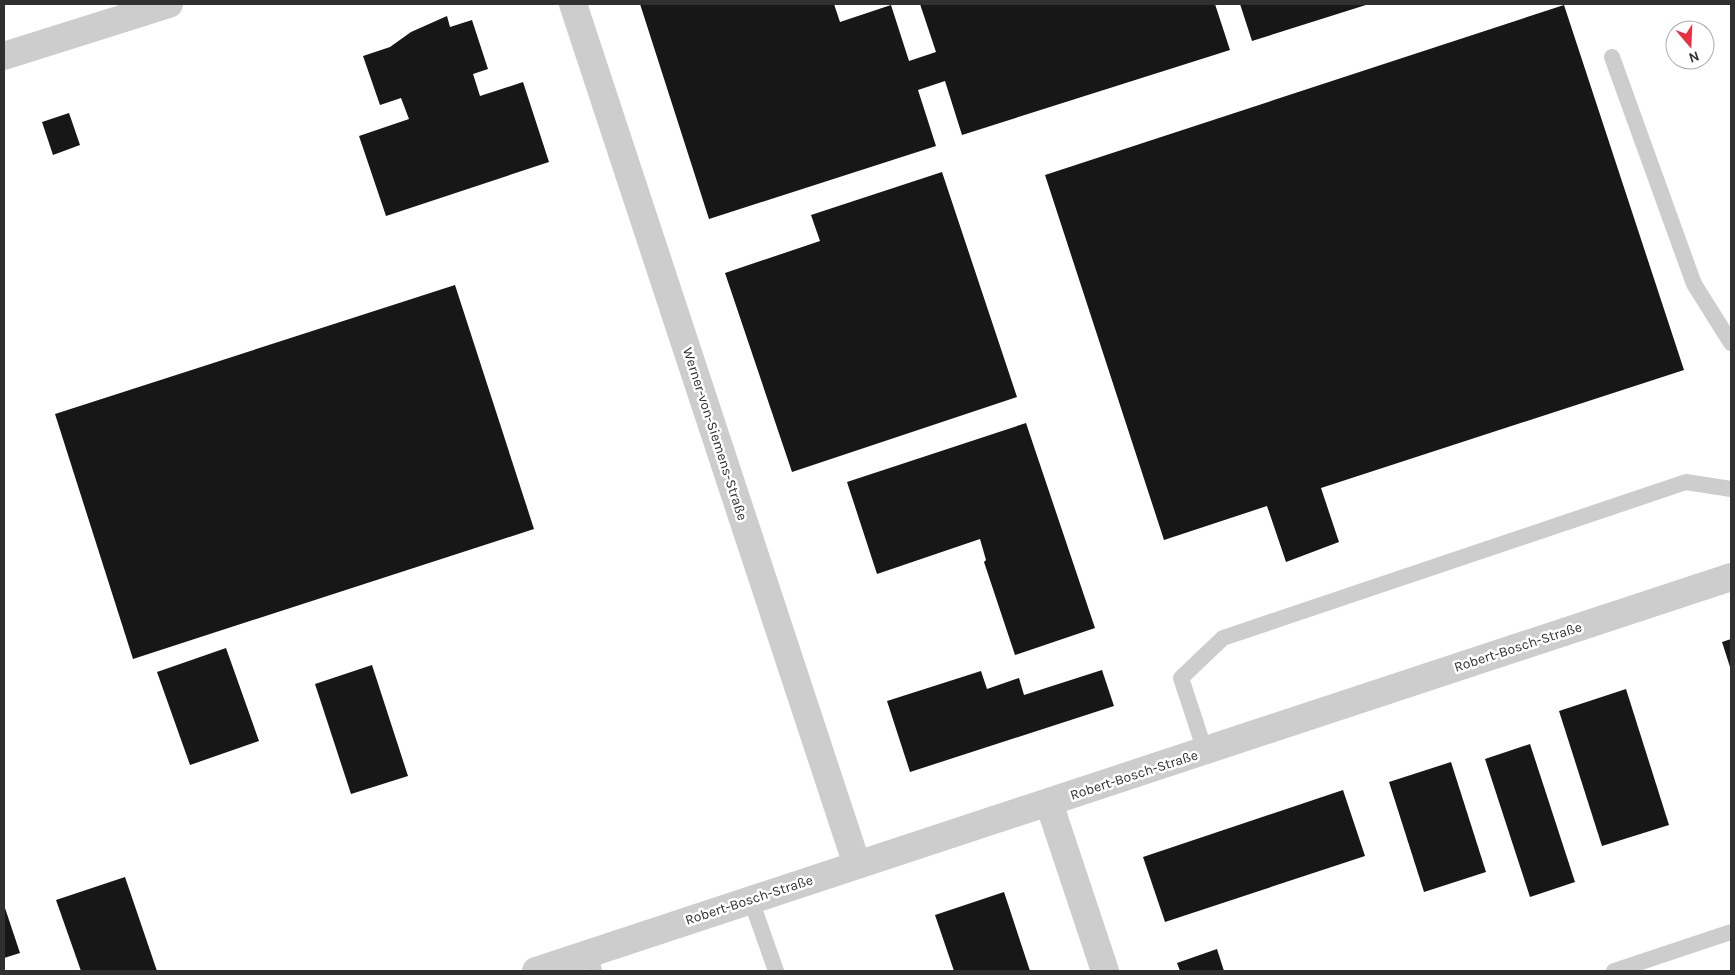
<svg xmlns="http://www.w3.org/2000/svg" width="1735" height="975" font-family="Karla,sans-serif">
	<rect width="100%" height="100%" fill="#fff"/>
	<g fill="#171717">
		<path d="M640,4H834L840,22L891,5L909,61L936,52L920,4H1215L1230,50L962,135L945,81L918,90L936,146L709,219Z"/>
		<path d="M1240,4H1369L1252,41Z"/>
		<path d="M1564,5L1684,370L1321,488L1339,542L1286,562L1267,506L1164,540L1045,175Z"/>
		<path d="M447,16L450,27L472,20L488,69L473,74L480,96L523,82L549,162L386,216L359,136L409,119L401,98L380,105L363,56L390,47L411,32Z"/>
		<path d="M69,113L80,145L53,155L42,122Z"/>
		<path d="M942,172L1017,397L792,472L725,273L820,241L811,215Z"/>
		<path d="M455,285L534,529L133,659L55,414Z"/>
		<path d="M1026,423L1095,628L1015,655L984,562L986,560L980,539L877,574L847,482Z"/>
		<path d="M1731,639V670L1722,642Z"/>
		<path d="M226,648L259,741L190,765L157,672Z"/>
		<path d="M372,665L408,776L351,794L315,684Z"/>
		<path d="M1102,670L1114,706L910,772L887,701L981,671L987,689L1019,678L1024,695Z"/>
		<path d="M1626,689L1669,825L1602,846L1559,711Z"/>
		<path d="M1530,744L1575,882L1530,897L1485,759Z"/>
		<path d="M1451,762L1486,872L1424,892L1389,782Z"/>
		<path d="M1343,790L1365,856L1165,922L1143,857Z"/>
		<path d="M125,877L157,971H81L56,900Z"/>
		<path d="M1004,892L1030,971H954L935,915Z"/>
		<path d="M4,905L20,953L4,958Z"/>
		<path d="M1217,949L1224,971H1180L1177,963Z"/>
	</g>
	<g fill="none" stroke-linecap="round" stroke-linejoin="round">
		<g stroke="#cdcdcd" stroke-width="16">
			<path d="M1612,57L1694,284L1731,343"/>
			<path d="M1205,751L1181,678L1223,638L1686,482L1731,489"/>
			<path d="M751,900L776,971"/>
			<path d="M590,953L594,971"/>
			<path d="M1614,971L1731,932"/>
		</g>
		<g stroke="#cdcdcd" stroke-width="28">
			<path d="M573,4L857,865"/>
			<path d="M4,56L169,4"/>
			<path d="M1049,803L1105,971"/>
			<path d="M536,971L1731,577"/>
		</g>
	</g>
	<g text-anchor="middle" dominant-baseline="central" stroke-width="5" stroke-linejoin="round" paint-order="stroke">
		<g font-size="14" fill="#303030" stroke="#fff">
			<text transform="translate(715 434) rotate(72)">Werner-von-Siemens-Straße</text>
			<text transform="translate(1518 647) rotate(-18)">Robert-Bosch-Straße</text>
			<text transform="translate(1134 775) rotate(-18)">Robert-Bosch-Straße</text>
			<text transform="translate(749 900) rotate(-18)">Robert-Bosch-Straße</text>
		</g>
	</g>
	<rect width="1735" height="975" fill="none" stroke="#303030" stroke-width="10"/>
	<g transform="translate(1690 45) rotate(161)"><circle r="24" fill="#ffffff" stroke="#acacac"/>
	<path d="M0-4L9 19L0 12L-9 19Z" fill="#ea2f40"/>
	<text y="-8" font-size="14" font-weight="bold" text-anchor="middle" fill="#303030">N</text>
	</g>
</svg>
